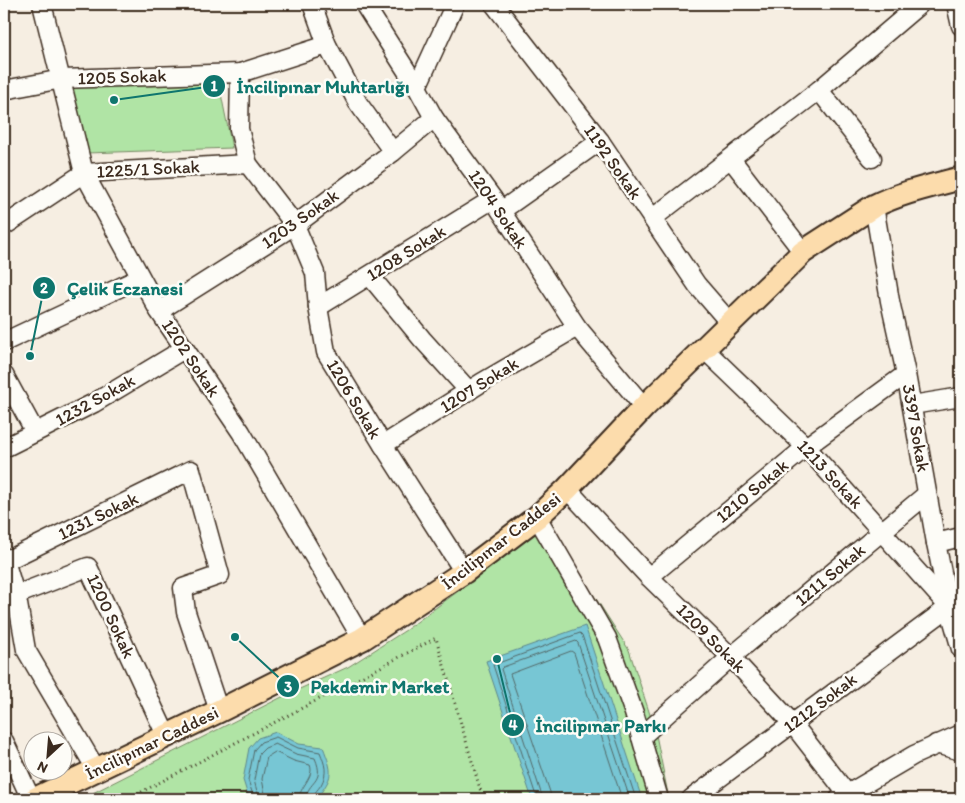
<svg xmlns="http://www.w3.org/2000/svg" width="965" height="803" font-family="Itim,sans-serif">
	<rect width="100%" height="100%" fill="#f6eee2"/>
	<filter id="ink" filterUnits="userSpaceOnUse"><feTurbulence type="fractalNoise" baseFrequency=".02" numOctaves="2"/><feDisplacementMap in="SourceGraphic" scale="10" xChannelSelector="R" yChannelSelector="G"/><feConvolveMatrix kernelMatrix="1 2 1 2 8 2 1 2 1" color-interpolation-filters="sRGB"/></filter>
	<g filter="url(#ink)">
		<g fill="#b0e4a5" stroke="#768762">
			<path d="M219,84L232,148L87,153L72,85Z"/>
			<path d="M548,524L629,650L655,730L669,799H81L282,697L348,667L406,630Z"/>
		</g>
		<g fill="#77c6d4" stroke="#5f888b">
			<path d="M585,626L642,799H532L486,661Z"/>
			<path d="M276,732L299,744L323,747C333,773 334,776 316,799H246L248,796L243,780L249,748L258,738Z"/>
		</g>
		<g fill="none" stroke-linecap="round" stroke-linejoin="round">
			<g stroke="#536867" stroke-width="1">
				<path d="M252,799L253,795L248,780L254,750L261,742L276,737L298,748L320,752C325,765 328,772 321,785C318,790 313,793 312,799"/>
				<path d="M259,799L254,780L259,754L265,748L275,744L296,754L315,758C326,784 307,780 306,799"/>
				<path d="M266,799L262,779L267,757L275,752L294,761L310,765C315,777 299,787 299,799"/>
				<path d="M537,799L493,665L580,633L582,635L636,799"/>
				<path d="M543,799L501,669L503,667L576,641L578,643L630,799"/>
				<path d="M551,799L550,792L510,674L571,651L574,653L622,799"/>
			</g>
			<defs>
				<g id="minor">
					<path d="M42,4L84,173L159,311L241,432L362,639"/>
					<path d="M312,4L327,45L358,103L393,152"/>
					<path d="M364,4L417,87L434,118L493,199L577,327L644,407"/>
					<path d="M494,4L600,141L697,285L730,323"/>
					<path d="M956,4L961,26"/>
					<path d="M240,73L239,129L248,164L295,225L315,273L318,307L326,352L383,445L464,572"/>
					<path d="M417,87L455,4"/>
					<path d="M4,90L62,79L240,73L327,45"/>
					<path d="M819,90L920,4"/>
					<path d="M731,159L803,252"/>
					<path d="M874,206L890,301L906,374L936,543L949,607L961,649"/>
					<path d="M501,211L600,141"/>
					<path d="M653,218L819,90L872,158"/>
					<path d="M4,226L84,173L248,164"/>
					<path d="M370,276L422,339L469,391"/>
					<path d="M318,307L493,199"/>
					<path d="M159,311L295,225L393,152L434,118"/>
					<path d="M4,342L140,278"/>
					<path d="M4,375L35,432"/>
					<path d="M912,405L961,397"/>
					<path d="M383,445L481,383L577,327"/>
					<path d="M4,448L94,403L184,349"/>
					<path d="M567,489L649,577L731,657L792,723L848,795"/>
					<path d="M537,517L607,638L634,713L659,799"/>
					<path d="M936,543L961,537"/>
					<path d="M4,557L18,604L26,650L96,769"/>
					<path d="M4,562L191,470L220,575L183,588L186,612L219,711"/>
					<path d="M649,577L806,447L906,374"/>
					<path d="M16,595L88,567L166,735"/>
					<path d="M641,737L731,657L927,494"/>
					<path d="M4,741L31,799"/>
					<path d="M936,744L961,751"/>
					<path d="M691,799L949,607L806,447L704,349"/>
					<path d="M839,799L914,755L961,734"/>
				</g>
				<path id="major" d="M35,799L219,711L362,639L464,572L537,517L567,489L644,407L803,252L874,206C902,192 932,186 961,178"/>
			</defs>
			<use href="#minor" stroke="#3b2a1e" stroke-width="21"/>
			<use href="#major" stroke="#3b2a1e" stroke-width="26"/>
			<path stroke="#3b2a1e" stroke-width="3" stroke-dasharray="1 4" stroke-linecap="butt" d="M128,799L436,638L483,799"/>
			<use href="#minor" stroke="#fdfcf7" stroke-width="18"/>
			<use href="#major" stroke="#fcdcac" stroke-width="22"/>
		</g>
	</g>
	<g text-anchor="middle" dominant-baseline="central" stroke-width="5" stroke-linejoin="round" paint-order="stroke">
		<g font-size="18" fill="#3b2a1e" stroke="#fdfcf7">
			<text transform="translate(122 77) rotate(-2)">1205 Sokak</text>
			<text transform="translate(613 162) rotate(55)">1192 Sokak</text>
			<text transform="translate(148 169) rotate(-3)">1225/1 Sokak</text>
			<text transform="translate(498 209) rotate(56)">1204 Sokak</text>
			<text transform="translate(300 219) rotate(-35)">1203 Sokak</text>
			<text transform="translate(406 253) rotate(-32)">1208 Sokak</text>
			<text transform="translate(191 358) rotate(56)">1202 Sokak</text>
			<text transform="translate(479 385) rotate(-32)">1207 Sokak</text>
			<text transform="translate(354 399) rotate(59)">1206 Sokak</text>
			<text transform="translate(95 400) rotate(-29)">1232 Sokak</text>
			<text transform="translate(916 428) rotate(80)">3397 Sokak</text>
			<text transform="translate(830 474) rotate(47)">1213 Sokak</text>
			<text transform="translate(752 491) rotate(-40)">1210 Sokak</text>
			<text transform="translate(98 516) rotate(-26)">1231 Sokak</text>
			<text transform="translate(501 541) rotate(-38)">İncilipınar Caddesi</text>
			<text transform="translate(830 575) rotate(-40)">1211 Sokak</text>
			<text transform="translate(111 616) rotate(65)">1200 Sokak</text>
			<text transform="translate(711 638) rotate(45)">1209 Sokak</text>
			<text transform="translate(820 703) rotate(-37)">1212 Sokak</text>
			<text transform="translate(152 743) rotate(-26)">İncilipınar Caddesi</text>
		</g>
	</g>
	<path fill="none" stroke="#0f766e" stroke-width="2" d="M114 100L214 86M30 356L44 288M235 637L288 686M497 659L513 725"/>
	<g fill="#0f766e" stroke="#fdfcf7" stroke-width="2">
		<circle cx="114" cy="100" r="5"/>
		<circle cx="30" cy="356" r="5"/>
		<circle cx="235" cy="637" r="5"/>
		<circle cx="497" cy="659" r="5"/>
		<circle cx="214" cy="86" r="12"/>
		<circle cx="44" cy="288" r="12"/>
		<circle cx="288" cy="686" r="12"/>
		<circle cx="513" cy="725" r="12"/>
	</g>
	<g font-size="15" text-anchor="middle" font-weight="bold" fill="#fff">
		<text x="214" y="91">1</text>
		<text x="44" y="293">2</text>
		<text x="288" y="692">3</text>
		<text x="513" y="730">4</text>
	</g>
	<g font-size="19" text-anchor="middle" font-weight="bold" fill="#0f766e" stroke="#fdfcf7" stroke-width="5" stroke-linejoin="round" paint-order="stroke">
		<text x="323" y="93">İncilipınar Muhtarlığı</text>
		<text x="125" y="295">Çelik Eczanesi</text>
		<text x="380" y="693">Pekdemir Market</text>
		<text x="601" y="732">İncilipınar Parkı</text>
	</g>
	<rect width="965" height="803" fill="none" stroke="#fdfcf7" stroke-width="20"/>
	<rect x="10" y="10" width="945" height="783" fill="none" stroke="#3b2a1e" stroke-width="2" filter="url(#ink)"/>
	<g transform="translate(48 756) rotate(206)"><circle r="24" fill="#fdfcf7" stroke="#afa8a0"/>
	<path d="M0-4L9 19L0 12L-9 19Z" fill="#3b2a1e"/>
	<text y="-8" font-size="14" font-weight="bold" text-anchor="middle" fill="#3b2a1e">N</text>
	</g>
</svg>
